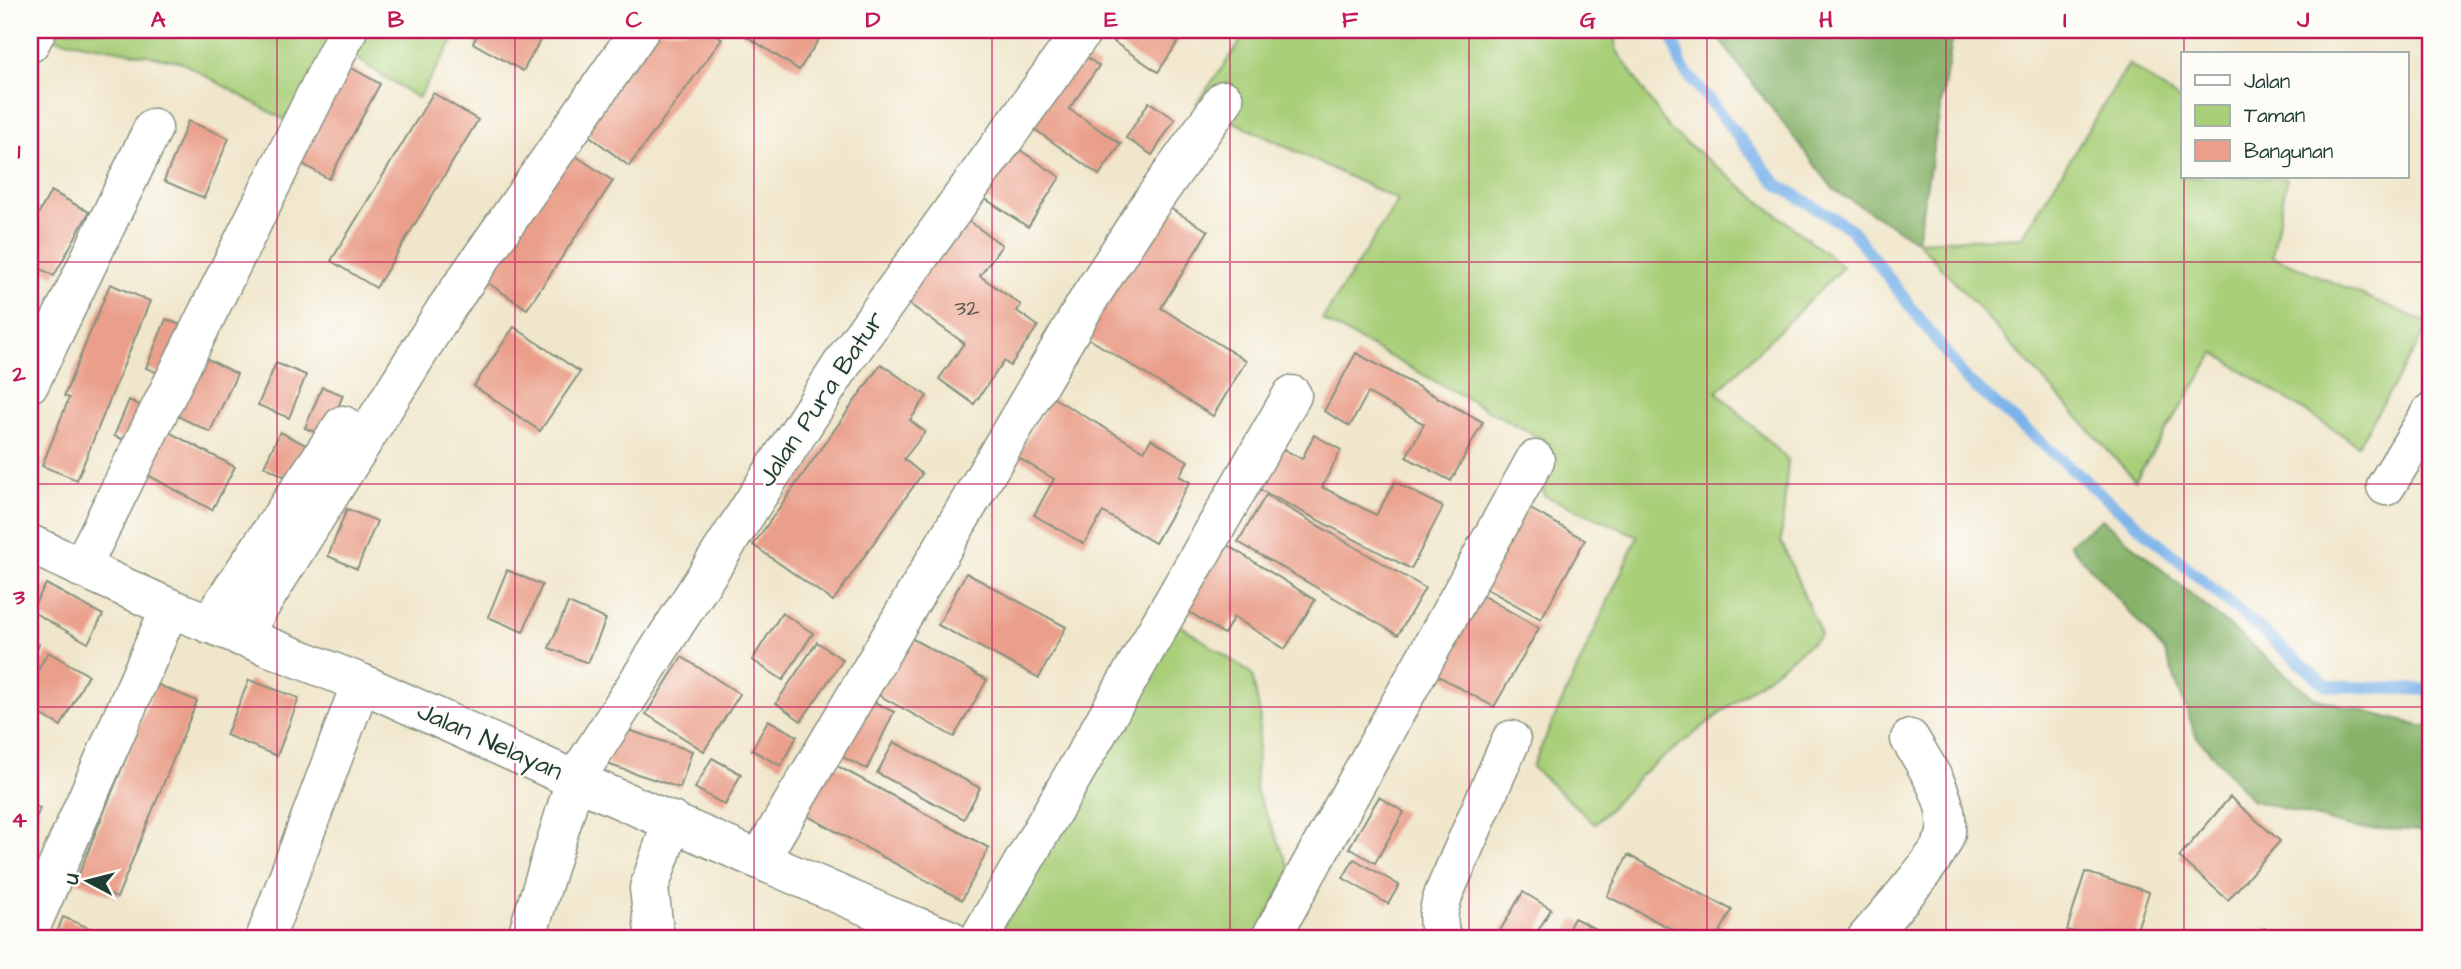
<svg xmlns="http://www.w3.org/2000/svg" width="2461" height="969" font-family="'Architects Daughter',sans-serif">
	<rect width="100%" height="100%" fill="#fdfcf7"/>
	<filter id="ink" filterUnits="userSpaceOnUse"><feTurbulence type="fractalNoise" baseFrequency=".0143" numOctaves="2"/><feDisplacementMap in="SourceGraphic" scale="14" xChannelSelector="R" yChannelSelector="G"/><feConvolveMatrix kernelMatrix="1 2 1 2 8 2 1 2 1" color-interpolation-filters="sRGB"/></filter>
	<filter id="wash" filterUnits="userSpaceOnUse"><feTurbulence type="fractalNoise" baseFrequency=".00686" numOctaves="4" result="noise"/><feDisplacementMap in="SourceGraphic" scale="28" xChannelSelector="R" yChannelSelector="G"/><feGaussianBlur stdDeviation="1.57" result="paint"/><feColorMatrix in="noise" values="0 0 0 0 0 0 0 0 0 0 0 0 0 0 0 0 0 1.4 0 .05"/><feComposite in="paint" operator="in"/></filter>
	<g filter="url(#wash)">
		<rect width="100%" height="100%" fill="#f0e6cb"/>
		<g fill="#a9cf79" stroke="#648656" stroke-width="2">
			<path d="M56,30H460L418,98L348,53L283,119L179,61L52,38Z"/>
			<path d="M1249,30H1614L1616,49L1669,129L1843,267L1717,392L1788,460L1781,541L1821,635L1642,774L1595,824L1532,767L1638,536L1543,495L1549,443L1322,320L1398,200L1196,104Z"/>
			<path d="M2129,64L2183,103V177L2287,178L2272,256L2430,324L2358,445L2215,353L2135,480L1917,241L2022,237Z"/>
			<path d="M1179,624L1252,674L1260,715L1255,789L1291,870L1255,939H994Z"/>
		</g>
		<g fill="#86b269" stroke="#52784e" stroke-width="2">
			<path d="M1712,30H1954L1917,241L1834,190Z"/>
			<path d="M2102,519L2314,698L2421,726H2431V831L2354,828L2252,800L2196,736L2165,652L2069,544Z"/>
		</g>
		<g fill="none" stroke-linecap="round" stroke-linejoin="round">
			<path stroke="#7ab2ea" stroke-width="12" d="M1670,30L1682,67L1777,184L1851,229L1966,379L2327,686L2431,690"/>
		</g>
		<g id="blocks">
			<g fill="#ea9f8a">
				<path d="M480,30H546L523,71L473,43Z"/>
				<path d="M650,30H710L722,39L629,166L578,127Z"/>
				<path d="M737,30H825L799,70Z"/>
				<path d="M1123,30H1186L1158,72L1114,42Z"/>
				<path d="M1077,50L1099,66L1069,109L1121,144L1099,175L1026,123Z"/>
				<path d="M341,62L380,84L329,179L289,156Z"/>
				<path d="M433,93L478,120L376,288L331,261Z"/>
				<path d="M1149,102L1175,119L1152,155L1126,138Z"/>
				<path d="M188,121L229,138L204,198L164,181Z"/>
				<path d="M564,148L613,181L527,309L479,277Z"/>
				<path d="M1017,148L1060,177L1028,227L984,198Z"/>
				<path d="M51,191L89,212L54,276L30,263V229Z"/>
				<path d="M1155,199L1208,231L1161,308L1246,361L1213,416L1075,330Z"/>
				<path d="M956,212L1002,245L980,276L1021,305L1017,311L1038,326L1010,366L1004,361L974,404L939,379L964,343L898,296Z"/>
				<path d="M110,284L150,301L77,480L42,466L69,398L64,396Z"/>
				<path d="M166,319L190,329L170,378L146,368Z"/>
				<path d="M514,327L580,372L540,431L474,386Z"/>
				<path d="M190,350L237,374L210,432L161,408Z"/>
				<path d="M1356,353L1483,422L1451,481L1406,457L1424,424L1368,393L1350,426L1324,411Z"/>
				<path d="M276,363L306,375L289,418L258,405Z"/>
				<path d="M881,364L927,396L910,420L925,432L904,459L922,474L833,601L753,545Z"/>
				<path d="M322,387L343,395L326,437L305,428Z"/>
				<path d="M1052,397L1144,451L1151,439L1188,461L1179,476L1190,482L1155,543L1103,512L1084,544L1034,515L1054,479L1017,457Z"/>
				<path d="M129,400L146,408L132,443L114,436Z"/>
				<path d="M167,431L235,467L212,510L144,473Z"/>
				<path d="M280,432L312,448L295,482L264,466Z"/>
				<path d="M1314,435L1341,450L1322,487L1376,515L1395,482L1443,507L1411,569L1257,488L1279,447L1302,459Z"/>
				<path d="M1266,495L1425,588L1398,635L1238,542Z"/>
				<path d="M1527,507L1585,540L1541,619L1482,586Z"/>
				<path d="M347,509L377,521L357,569L328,556Z"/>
				<path d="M1224,543L1315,600L1285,649L1234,617L1224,634L1183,608Z"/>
				<path d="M507,570L542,585L523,632L488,617Z"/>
				<path d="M966,573L1066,627L1039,678L938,625Z"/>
				<path d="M46,584L103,615L88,643L31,611Z"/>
				<path d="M1480,594L1539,628L1494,707L1435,674Z"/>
				<path d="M568,603L606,619L588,663L549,648Z"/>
				<path d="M782,613L813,633L783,680L752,660Z"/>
				<path d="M900,632L987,680L954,737L868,689Z"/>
				<path d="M30,640L39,644L30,667Z"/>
				<path d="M817,642L843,660L801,721L776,703Z"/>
				<path d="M48,652L88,675L61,726L30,708V684Z"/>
				<path d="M682,657L740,694L704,751L646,714Z"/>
				<path d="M249,680L299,698L277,756L226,735Z"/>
				<path d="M156,684L197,701L117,898L76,881Z"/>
				<path d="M862,696L894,712L867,769L834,753Z"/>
				<path d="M768,720L797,736L781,766L752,750Z"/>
				<path d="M619,727L692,751L680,788L607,764Z"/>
				<path d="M894,742L980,788L964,819L877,773Z"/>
				<path d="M712,758L741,774L725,805L695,788Z"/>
				<path d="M830,762L989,848L962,900L802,813Z"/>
				<path d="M1379,797L1404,812L1375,863L1349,848Z"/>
				<path d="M2230,797L2280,841L2228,900L2179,857Z"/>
				<path d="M30,804L40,808L30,834Z"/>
				<path d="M1628,855L1732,910L1716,939H1691L1607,896Z"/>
				<path d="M1354,859L1399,885L1388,904L1343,878Z"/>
				<path d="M2085,872L2149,892L2134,939H2096L2067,930Z"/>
				<path d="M1523,892L1551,909L1533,939H1495Z"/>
				<path d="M63,917L106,935L105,939H54Z"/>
				<path d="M1574,918L1615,939H1563Z"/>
				<path d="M2264,928L2282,939H2257Z"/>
			</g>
		</g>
	</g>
	<g filter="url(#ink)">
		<use href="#blocks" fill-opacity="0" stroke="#889280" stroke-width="2"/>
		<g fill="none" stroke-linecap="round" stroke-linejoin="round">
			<defs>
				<g id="minor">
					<path d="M30,43L37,30"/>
					<path d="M30,383L153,128"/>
					<path d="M2386,486L2431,412"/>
					<path d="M30,544L170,608L361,683L575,780L889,916L949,939"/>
					<path d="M81,568L348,30"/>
					<path d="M209,624L343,425"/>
					<path d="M241,637L445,310L640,30"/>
					<path d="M760,859L1090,297L1149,206L1224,100"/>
					<path d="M30,929L170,608"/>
					<path d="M265,939L361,683"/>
					<path d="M526,939L575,780L846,358L1083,30"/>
					<path d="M655,939L649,888L672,821"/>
					<path d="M979,939L1292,395"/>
					<path d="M1270,939L1535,460"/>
					<path d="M1442,939C1436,922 1438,910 1444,893L1511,740"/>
					<path d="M1866,939C1882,920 1944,853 1946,832C1950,799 1926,766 1910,739"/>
				</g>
			</defs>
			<use href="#minor" stroke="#889280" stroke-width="41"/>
			<use href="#minor" stroke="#fff" stroke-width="38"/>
		</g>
	</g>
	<path fill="none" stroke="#c2185b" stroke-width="2" stroke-opacity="0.55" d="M277,30V939M515,30V939M754,30V939M992,30V939M1230,30V939M1469,30V939M1707,30V939M1946,30V939M2184,30V54M2184,177V939M30,262H2431M30,484H2431M30,707H2431"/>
	<g text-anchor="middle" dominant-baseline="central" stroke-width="5" stroke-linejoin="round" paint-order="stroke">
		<g font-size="23" fill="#52564a">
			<text x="967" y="308">32</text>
		</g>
		<g font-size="26" fill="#1f3d34" stroke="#fdfcf7">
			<text transform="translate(821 399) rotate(-56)">Jalan Pura Batur</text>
			<text transform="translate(490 741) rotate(24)">Jalan Nelayan</text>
		</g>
	</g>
	<rect width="2461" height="969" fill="none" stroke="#fdfcf7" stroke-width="77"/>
	<rect x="2181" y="52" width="228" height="126" fill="#fdfcf7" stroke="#a4b0a9" stroke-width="2"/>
	<rect x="2195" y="75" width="35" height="10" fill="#ffffff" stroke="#a4b0a9" stroke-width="2"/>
	<text x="2244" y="88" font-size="21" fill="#1f3d34">Jalan</text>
	<rect x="2195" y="105" width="35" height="21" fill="#a9cf79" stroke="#a4b0a9" stroke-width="2"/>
	<text x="2244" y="122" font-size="21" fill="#1f3d34">Taman</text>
	<rect x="2195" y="140" width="35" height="21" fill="#ea9f8a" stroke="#a4b0a9" stroke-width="2"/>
	<text x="2244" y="158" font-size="21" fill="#1f3d34">Bangunan</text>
	<g transform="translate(88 881) rotate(277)" stroke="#fdfcf7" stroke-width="5" paint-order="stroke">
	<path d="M0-5L12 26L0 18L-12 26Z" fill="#1f3d34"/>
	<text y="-10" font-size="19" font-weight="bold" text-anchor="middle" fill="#1f3d34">U</text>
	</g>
	<rect x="38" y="38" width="2384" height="892" fill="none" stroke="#c2185b" stroke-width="2.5"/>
	<g font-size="23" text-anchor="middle" font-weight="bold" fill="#c2185b">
		<text x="158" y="27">A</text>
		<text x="396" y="27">B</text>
		<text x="634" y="27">C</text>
		<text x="873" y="27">D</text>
		<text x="1111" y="27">E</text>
		<text x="1350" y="27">F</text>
		<text x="1588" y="27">G</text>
		<text x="1826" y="27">H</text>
		<text x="2065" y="27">I</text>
		<text x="2303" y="27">J</text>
		<text x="19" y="158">1</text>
		<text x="19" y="381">2</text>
		<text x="19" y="604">3</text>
		<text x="19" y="827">4</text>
	</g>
</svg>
